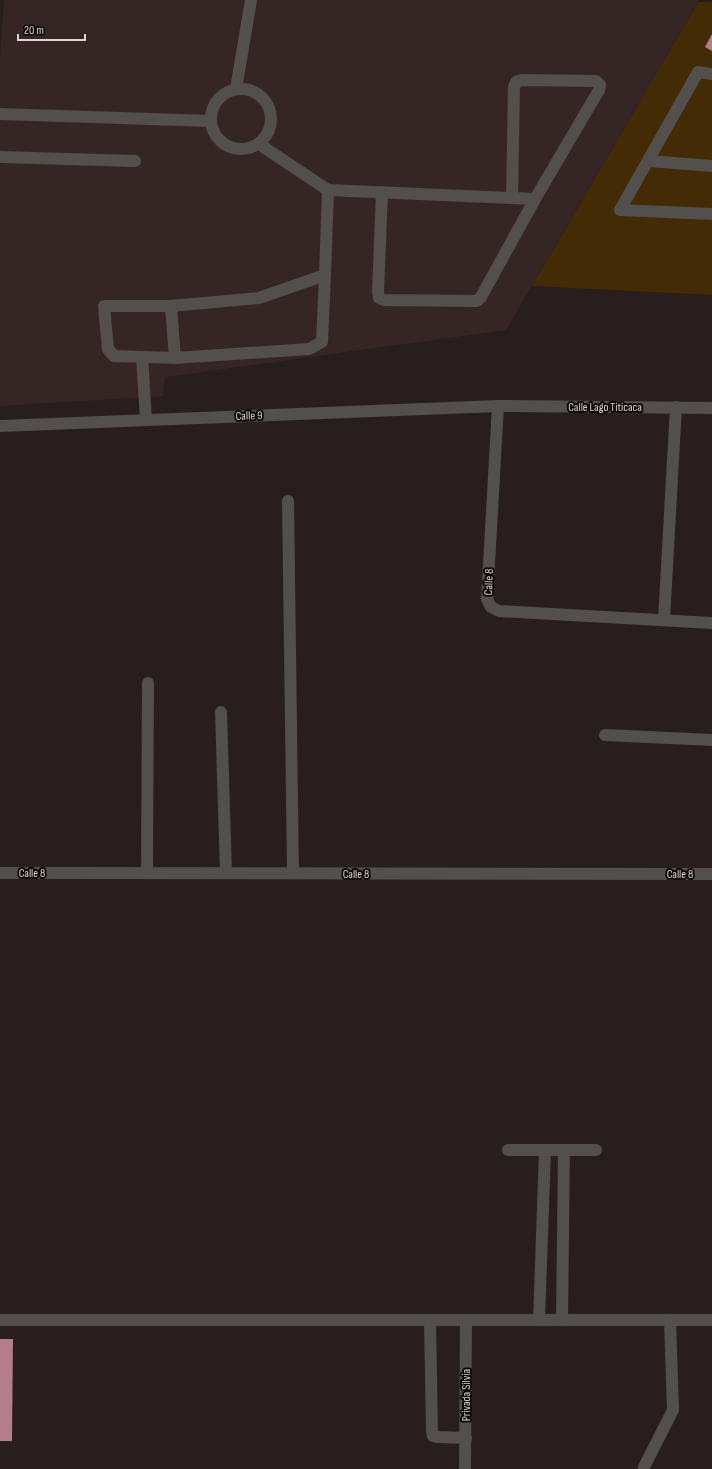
<svg xmlns="http://www.w3.org/2000/svg" width="712" height="1469" font-family="'Sofia Sans Condensed',sans-serif">
	<rect width="100%" height="100%" fill="#271e1d"/>
	<path fill="#352625" d="M4,0H699L506,330L165,377L163,396L0,406V56Z"/>
	<path fill="#422b05" d="M698,2H712V295L532,286Z"/>
	<g fill="#b47d8d">
		<path d="M712,34V51L705,47Z"/>
		<path d="M0,1339H13L12,1441H0Z"/>
	</g>
	<g fill="none" stroke-linecap="round" stroke-linejoin="round">
		<g stroke="#534f4c" stroke-width="12">
			<path d="M712,74L698,72L620,210L712,214"/>
			<path d="M236,89L251,0"/>
			<circle cx="241" cy="119" r="30"/>
			<path d="M0,114L211,121"/>
			<path d="M259,144L328,190L535,199"/>
			<path d="M0,157L135,161"/>
			<path d="M648,161L712,166"/>
			<path d="M382,192L378,292L379,298L384,300L477,301L481,297L535,199L599,90L600,85L596,81L522,80L516,82L514,87L512,198"/>
			<path d="M325,275L322,342L309,349L175,358L114,356L108,349L104,306H171L259,298L325,275L328,190"/>
			<path d="M171,306L175,358"/>
			<path d="M142,357L146,420"/>
			<path d="M498,406L487,599L491,607L499,611L712,623"/>
			<path d="M0,426L498,406L712,408"/>
			<path d="M288,501L293,873"/>
			<path d="M664,620L676,407"/>
			<path d="M221,712L226,873"/>
			<path d="M605,735L712,740"/>
			<path d="M0,873L712,874"/>
			<path d="M147,873L148,683"/>
			<path d="M508,1150H596"/>
			<path d="M0,1320H712"/>
			<path d="M539,1320L545,1150"/>
			<path d="M562,1320L564,1150"/>
			<path d="M430,1321L432,1431L433,1436L438,1437L466,1438"/>
			<path d="M644,1467L673,1410L670,1320"/>
			<path d="M465,1469L466,1321"/>
		</g>
	</g>
	<g text-anchor="middle" dominant-baseline="central" stroke-width="4" stroke-linejoin="round" paint-order="stroke">
		<g font-size="12" fill="#dbd4d3" stroke="#0d0908">
			<text x="605" y="407">Calle Lago Titicaca</text>
			<text transform="translate(249 416) rotate(-2)">Calle 9</text>
			<text transform="translate(489 582) rotate(-88)">Calle 8</text>
			<text x="32" y="873">Calle 8</text>
			<text x="356" y="874">Calle 8</text>
			<text x="680" y="874">Calle 8</text>
			<text transform="translate(466 1395) rotate(-90)">Privada Silvia</text>
		</g>
	</g>
	<path d="M18 34v6h67v-6" fill="none" stroke="#dbd4d3" stroke-width="2"/>
	<text x="24" y="34" font-size="12" fill="#dbd4d3" stroke="#0d0908" stroke-width="3" paint-order="stroke">20 m</text>
</svg>
